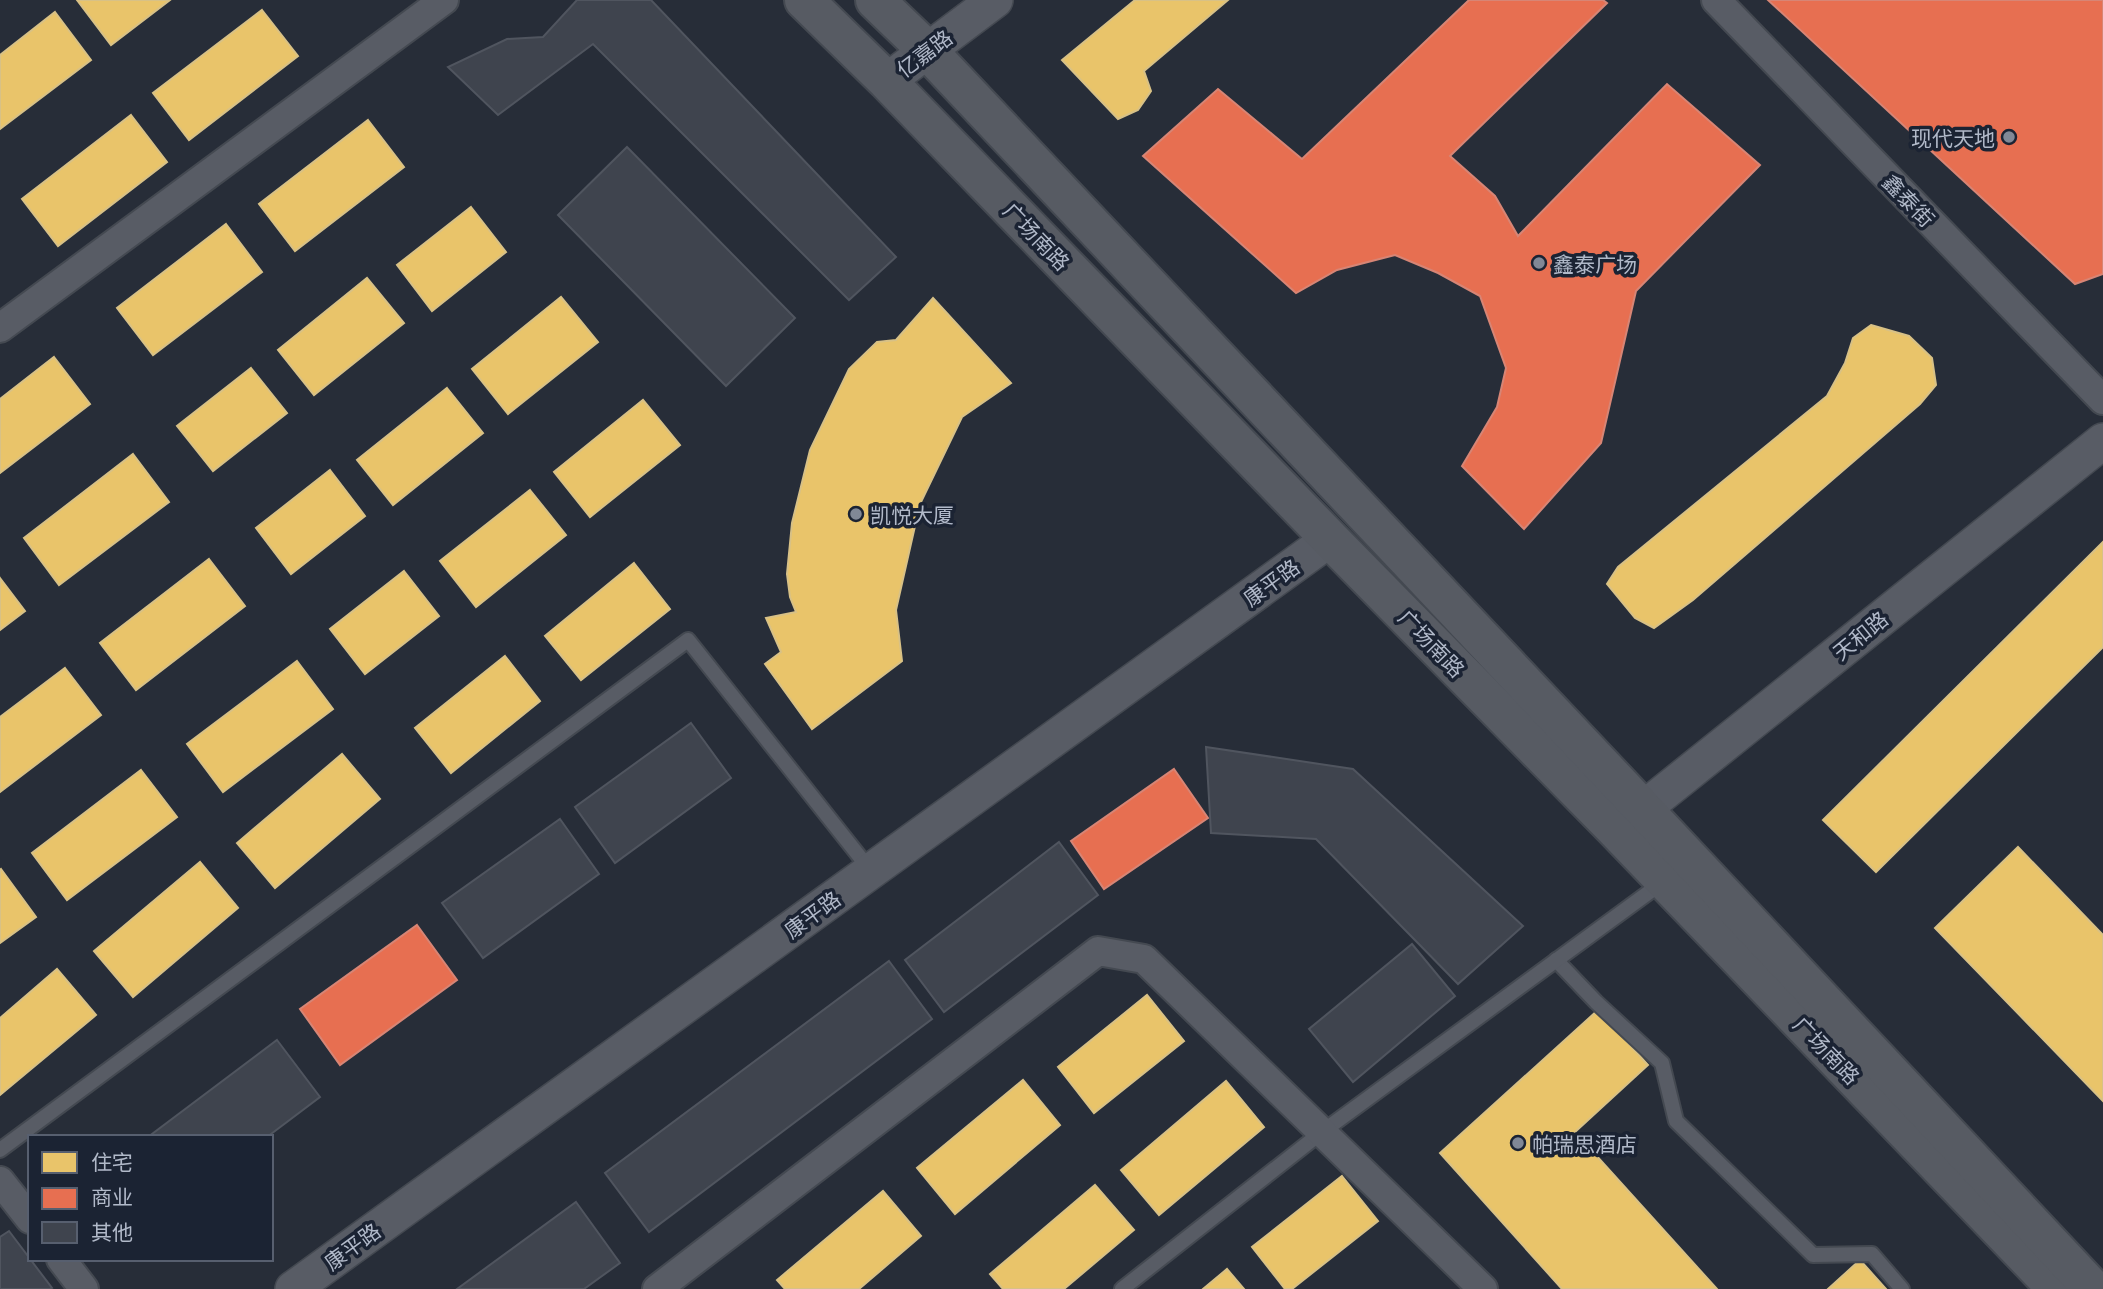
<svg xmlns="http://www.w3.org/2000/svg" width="2103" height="1289" font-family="'Exo 2','Noto Sans SC',sans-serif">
	<rect width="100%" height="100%" fill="#272d38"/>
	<g fill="#e9c46a" stroke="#d8c186" stroke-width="2">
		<path d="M77,0H170L111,45Z"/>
		<path d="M1135,0H1228L1144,71L1151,91L1138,110L1118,119L1062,60Z"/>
		<path d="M262,10L298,56L189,140L153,93Z"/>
		<path d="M55,12L91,60L0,129V55Z"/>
		<path d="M131,115L167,162L58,246L22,199Z"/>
		<path d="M368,120L404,167L295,251L259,204Z"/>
		<path d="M471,207L506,252L432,311L397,265Z"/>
		<path d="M226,224L262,272L153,355L117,308Z"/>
		<path d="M367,278L404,323L314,395L278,350Z"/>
		<path d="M561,297L598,342L508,414L472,369Z"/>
		<path d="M933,298L1011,383L962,417L920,504L896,610L902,661L812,729L765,664L781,652L766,618L796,612L790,597L787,574L792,523L810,450L849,369L877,342L896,340Z"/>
		<path d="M1871,325L1909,336L1932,358L1936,385L1920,404L1693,600L1654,628L1635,618L1607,584L1618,567L1827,396L1845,363L1853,338Z"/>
		<path d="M54,357L90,404L0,473V399Z"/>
		<path d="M251,368L287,413L213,471L177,426Z"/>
		<path d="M447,388L483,433L393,505L357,460Z"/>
		<path d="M643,400L680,445L590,517L554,472Z"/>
		<path d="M133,454L169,502L59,585L24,538Z"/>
		<path d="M330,470L365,516L291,574L256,528Z"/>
		<path d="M530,490L566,535L476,607L440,561Z"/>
		<path d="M2103,542V647L1876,872L1823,820Z"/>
		<path d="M209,559L245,606L136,690L100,643Z"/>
		<path d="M634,563L670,609L581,680L545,636Z"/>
		<path d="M404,571L439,616L365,674L330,629Z"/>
		<path d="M0,578L25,611L0,630Z"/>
		<path d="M505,656L540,701L451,773L415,728Z"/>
		<path d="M297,661L333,709L223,792L187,744Z"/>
		<path d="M65,668L101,715L0,792V717Z"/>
		<path d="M342,754L380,799L275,888L237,843Z"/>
		<path d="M141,770L177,817L67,900L32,853Z"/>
		<path d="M2018,847L2103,935V1101L1935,928Z"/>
		<path d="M200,862L238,908L133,997L94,951Z"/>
		<path d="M1,869L36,917L0,943V870Z"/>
		<path d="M57,969L96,1015L0,1095V1018Z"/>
		<path d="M1147,995L1184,1041L1094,1113L1058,1067Z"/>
		<path d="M1598,1010L1648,1065L1575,1132L1717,1289H1562L1440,1153Z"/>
		<path d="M1023,1080L1060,1125L955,1214L917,1168Z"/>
		<path d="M1226,1081L1264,1127L1159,1215L1121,1170Z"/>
		<path d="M1342,1176L1378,1221L1292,1289H1285L1252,1247Z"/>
		<path d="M1095,1185L1134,1230L1064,1289H1003L990,1274Z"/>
		<path d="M883,1191L921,1236L859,1289H785L777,1280Z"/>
		<path d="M1860,1260L1886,1289H1828Z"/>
		<path d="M1227,1269L1244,1289H1203Z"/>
	</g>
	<g fill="#e76f51" stroke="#d78575" stroke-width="2">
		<path d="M1469,0H1603L1607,3L1450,156L1495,196L1518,236L1667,84L1760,165L1636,291L1601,443L1524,529L1462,466L1497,407L1506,368L1480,296L1438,273L1395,255L1337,270L1296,293L1143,156L1218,89L1302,159Z"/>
		<path d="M1768,0H2103V274L2075,284Z"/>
		<path d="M1174,769L1208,818L1104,889L1071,841Z"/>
		<path d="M417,925L457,980L340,1065L300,1009Z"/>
	</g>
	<g fill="#3f444e" stroke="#50555f" stroke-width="2">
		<path d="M577,0H651L896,257L849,300L593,44L498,115L448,67L507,39L543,37Z"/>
		<path d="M627,147L795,318L726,386L558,215Z"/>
		<path d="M691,723L731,778L615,863L575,807Z"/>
		<path d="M1206,747L1353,769L1523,926L1458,984L1316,839L1211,833Z"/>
		<path d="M560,819L599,874L483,958L442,903Z"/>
		<path d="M1059,842L1098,895L944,1012L905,960Z"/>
		<path d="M1412,944L1455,996L1353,1082L1309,1029Z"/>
		<path d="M889,961L932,1019L649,1232L605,1173Z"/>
		<path d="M277,1040L320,1097L267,1137H148Z"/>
		<path d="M576,1202L620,1263L584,1289H457Z"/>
		<path d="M9,1231L52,1288L50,1289H0V1237Z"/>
	</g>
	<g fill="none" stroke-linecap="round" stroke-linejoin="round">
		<defs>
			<g id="service">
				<path d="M1556,960L1596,1002L1662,1063L1676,1121L1813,1255L1872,1254L1902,1289"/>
				<path d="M0,1150L688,640L871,871"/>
				<path d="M1122,1289L1322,1132L1663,882"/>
			</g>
			<g id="minor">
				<path d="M1716,0L2103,400"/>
				<path d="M0,328L444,0"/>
				<path d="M0,1181L30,1219"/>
				<path d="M61,1259L84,1289"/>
				<path d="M657,1289L1098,951L1144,959L1483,1289"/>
			</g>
			<g id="tertiary">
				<path d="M887,81L995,0"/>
				<path d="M1622,826L2103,441"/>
				<path d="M293,1289L1330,539"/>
			</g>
			<g id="secondary">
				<path d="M804,0L887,81L1330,539L1616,830L2057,1289"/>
				<path d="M875,0L927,50L1643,809L2093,1289"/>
			</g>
		</defs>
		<use href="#service" stroke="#444951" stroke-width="18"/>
		<use href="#minor" stroke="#444951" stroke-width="32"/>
		<use href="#tertiary" stroke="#444951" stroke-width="38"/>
		<use href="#secondary" stroke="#444951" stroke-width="42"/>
		<use href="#service" stroke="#585c65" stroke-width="14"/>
		<use href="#minor" stroke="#585c65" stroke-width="28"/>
		<use href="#tertiary" stroke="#585c65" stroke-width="35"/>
		<use href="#secondary" stroke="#575b63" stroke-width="38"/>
	</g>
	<g fill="#818896" stroke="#1b2333" stroke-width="2.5">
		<circle cx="2009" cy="137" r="7"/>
		<circle cx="1539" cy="263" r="7"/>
		<circle cx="856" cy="514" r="7"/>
		<circle cx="1518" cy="1143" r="7"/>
	</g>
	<g text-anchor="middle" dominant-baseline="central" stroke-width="7" stroke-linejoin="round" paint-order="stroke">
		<g font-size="21" fill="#b1b9c9" stroke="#1b2333">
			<text transform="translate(924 53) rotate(-37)">亿嘉路</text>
			<text transform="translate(1909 200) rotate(46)">鑫泰街</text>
			<text transform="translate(1037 236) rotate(46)">广场南路</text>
			<text transform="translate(1271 582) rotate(-36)">康平路</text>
			<text transform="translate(1860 635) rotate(-39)">天和路</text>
			<text transform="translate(1432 643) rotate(46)">广场南路</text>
			<text transform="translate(812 914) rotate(-36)">康平路</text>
			<text transform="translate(1827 1050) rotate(46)">广场南路</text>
			<text transform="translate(352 1246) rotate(-36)">康平路</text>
		</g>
		<g font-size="21" fill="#b1b9c9" stroke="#1b2333" text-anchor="start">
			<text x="1995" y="137" text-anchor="end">现代天地</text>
			<text x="1553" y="263">鑫泰广场</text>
			<text x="870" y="514">凯悦大厦</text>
			<text x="1532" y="1143">帕瑞思酒店</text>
		</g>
	</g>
	<rect x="28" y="1135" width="245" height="126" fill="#1b2333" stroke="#575f6f" stroke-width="2"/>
	<rect x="42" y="1152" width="35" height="21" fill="#e9c46a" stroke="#575f6f" stroke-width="2"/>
	<text x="91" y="1170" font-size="21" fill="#b1b9c9">住宅</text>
	<rect x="42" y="1188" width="35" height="21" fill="#e76f51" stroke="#575f6f" stroke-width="2"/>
	<text x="91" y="1205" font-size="21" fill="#b1b9c9">商业</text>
	<rect x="42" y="1222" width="35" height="21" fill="#3f444e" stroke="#575f6f" stroke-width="2"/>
	<text x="91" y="1240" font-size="21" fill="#b1b9c9">其他</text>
</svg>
